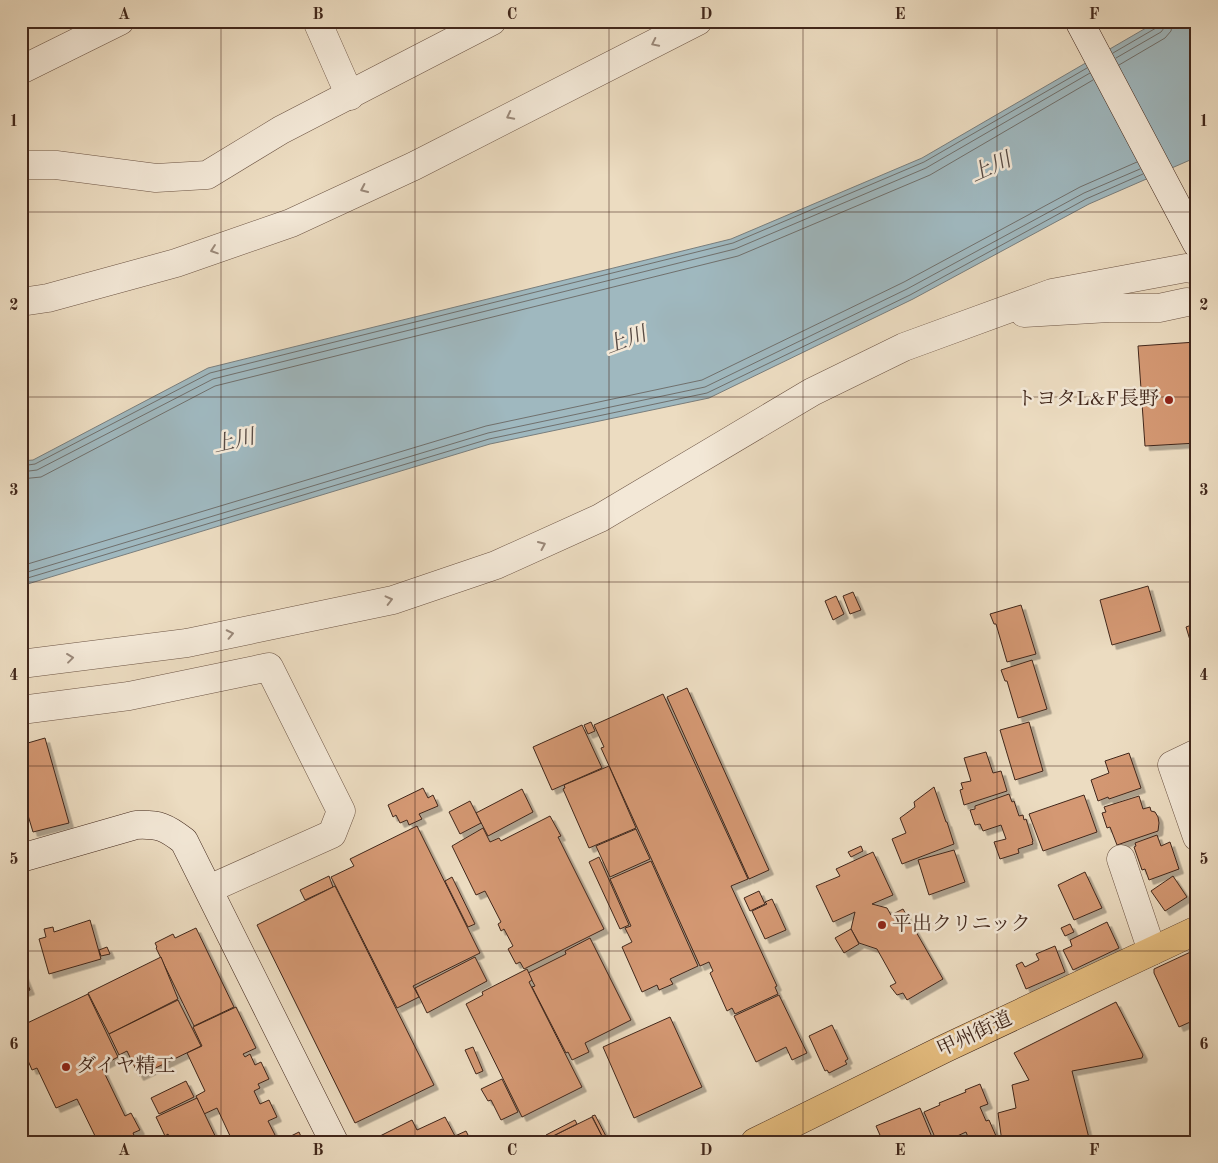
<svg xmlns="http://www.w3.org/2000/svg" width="1218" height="1163" font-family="'Old Standard TT','Noto Serif JP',serif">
	<defs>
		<filter id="shadow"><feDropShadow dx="4.5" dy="4.5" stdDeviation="0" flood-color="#0004"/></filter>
	</defs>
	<rect width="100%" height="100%" fill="#ecdcc1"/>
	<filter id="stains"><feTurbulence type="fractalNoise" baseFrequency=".004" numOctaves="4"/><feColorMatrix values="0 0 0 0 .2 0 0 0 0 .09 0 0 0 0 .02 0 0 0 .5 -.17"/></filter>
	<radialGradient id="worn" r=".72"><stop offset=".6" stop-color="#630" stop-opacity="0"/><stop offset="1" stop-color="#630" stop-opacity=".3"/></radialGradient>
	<path fill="#9fb8bf" stroke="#797e7d" d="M1158,21H1197V157L1089,204L913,299L709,398L490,444L21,586V461L33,460L208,368L731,239L922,158Z"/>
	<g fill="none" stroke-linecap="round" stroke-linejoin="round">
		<g stroke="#70706d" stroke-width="1">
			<path d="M1113,53L1156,28L1159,21"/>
			<path d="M1116,58L1161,32L1164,28L1165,21"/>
			<path d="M1119,65L1165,38L1171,31L1173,21"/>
			<path d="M21,466L35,464L210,373L733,243L924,162L1087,68"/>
			<path d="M21,472L37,470L213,379L735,249L926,168L1090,73"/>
			<path d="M21,479L41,477L215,386L738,256L930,175L1093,80"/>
			<path d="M21,566L486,426L702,380L904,282L1080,187L1137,162"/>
			<path d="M21,574L488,433L705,387L907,289L1084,193L1140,169"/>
			<path d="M21,580L489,439L707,393L910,295L1086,199L1143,174"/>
		</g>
	</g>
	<g fill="#d49873" stroke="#41271b" filter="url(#shadow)">
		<path d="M1196,342L1197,443L1145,446L1138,346Z"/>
		<path d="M1148,586L1161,631L1112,645L1100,600Z"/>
		<path d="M853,592L861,610L850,614L843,596Z"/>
		<path d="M836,596L844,614L833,620L825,601Z"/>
		<path d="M1021,605L1036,654L1007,662L996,624H994L990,614Z"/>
		<path d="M1197,623V663L1186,627Z"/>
		<path d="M1032,660L1047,709L1018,718L1007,681H1005L1001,670Z"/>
		<path d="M687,688L769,870L749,879L667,697Z"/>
		<path d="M663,694L748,879L731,886L777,986L775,987L778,994L735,1014L732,1008L727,1011L710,973L713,971L709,962L700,966L601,748L604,747L594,725Z"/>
		<path d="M591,722L595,731L588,734L584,725Z"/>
		<path d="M1029,722L1043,771L1015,780L1000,730Z"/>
		<path d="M582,725L602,768L552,790L533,747Z"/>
		<path d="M45,738L69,823L33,832L21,792V745Z"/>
		<path d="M986,752L993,773L1001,771L1007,791L964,805L960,790L963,789L961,783L971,781L964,758Z"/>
		<path d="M1129,753L1141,788L1109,799L1108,797L1098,801L1091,780L1109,773L1105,761Z"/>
		<path d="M609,766L636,828L589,848L563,789L565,788L564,785Z"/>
		<path d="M934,787L946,822H947L954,844L902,864L892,839L906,833L900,818L915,807L914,802Z"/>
		<path d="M423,788L428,798L433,795L438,806L419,814L422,819L409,825L407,820L400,823L396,815L393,817L388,805Z"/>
		<path d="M522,789L533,812L488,836L476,813Z"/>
		<path d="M1009,794L1012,802L1014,801L1019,816L1023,815L1024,820L1026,819L1033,841L1032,842L1033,844L1018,849L1019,853L1000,859L994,842L1006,839L1001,825L983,831L980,824L975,825L970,810L975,809V806Z"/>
		<path d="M1084,795L1097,832L1043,851L1029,814Z"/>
		<path d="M1139,796L1143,809L1150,807L1151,811L1155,812L1158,817L1159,823L1158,831L1117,845L1110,827L1107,828L1102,813L1106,812L1104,807Z"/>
		<path d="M470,801L481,823L460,834L449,812Z"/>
		<path d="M550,816L561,836L558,837L604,929L524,969L520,962L516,964L508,949L513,946L504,929L501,931L498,924L501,922L485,891L476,895L452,846L483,828L490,842L499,838L501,841Z"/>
		<path d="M417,826L480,953L413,986L419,997L397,1008L331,877L354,866L350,859Z"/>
		<path d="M636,829L650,859L610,877L596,846Z"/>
		<path d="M1157,835L1161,846L1170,842L1179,869L1149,880L1145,869L1142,870L1134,847L1136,846L1135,843Z"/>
		<path d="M861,846L863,851L851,857L848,852Z"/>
		<path d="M954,850L965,882L929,895L918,860Z"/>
		<path d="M873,852L893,895L872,904L887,908L891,915L903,909L943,979L907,1000L903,993L897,995L890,986L896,983L877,949L859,943L851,929L855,912L833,922L816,886L840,876L836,869Z"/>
		<path d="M599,857L629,925L620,929L589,862Z"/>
		<path d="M651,861L698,966L670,979L673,984L659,990L657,985L642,992L622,947L632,942L625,928L631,926L610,879Z"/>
		<path d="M1085,872L1102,908L1074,920L1058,885Z"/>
		<path d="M329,876L333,887L305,900L300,890Z"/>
		<path d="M1173,876L1187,897L1165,911L1151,891Z"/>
		<path d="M452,877L475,924L468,927L445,881Z"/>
		<path d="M335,886L434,1085L355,1123L257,925Z"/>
		<path d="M759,891L765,904L750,911L744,898Z"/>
		<path d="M772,899L786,930L765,939L752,911L767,904L765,902Z"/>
		<path d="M90,920L101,959L49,974L39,939L46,937L44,929L53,927L54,932Z"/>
		<path d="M1107,922L1119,948L1073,970L1063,950L1072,946L1070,940Z"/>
		<path d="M1070,924L1074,932L1065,936L1061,928Z"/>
		<path d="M196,928L234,1007L194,1026L156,948L157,947L155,943L173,934L175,938Z"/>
		<path d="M851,929L859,944L844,953L835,938Z"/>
		<path d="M590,938L631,1020L585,1043L589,1052L572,1060L568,1052L566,1053L532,987L535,986L528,973L566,954L565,951Z"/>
		<path d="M1055,946L1065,972L1026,989L1016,965L1022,962L1025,967L1039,960L1036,954Z"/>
		<path d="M107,947L110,954L101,956L99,950Z"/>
		<path d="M1197,949V1019L1179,1027L1154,973V969Z"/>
		<path d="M161,957L178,999L109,1034L88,993Z"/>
		<path d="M475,957L487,981L427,1013L415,988Z"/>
		<path d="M21,968L30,990L21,993Z"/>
		<path d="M527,969L532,980L529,982L582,1087L522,1117L466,1004L483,995L482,992Z"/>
		<path d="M88,994L118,1057L101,1066L125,1116L131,1113L140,1130L133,1133L137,1142H94L97,1140L77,1099L56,1108L37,1068L32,1070L26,1056L21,1059V1026Z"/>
		<path d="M779,995L807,1053L792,1060L786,1047L756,1062L734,1016Z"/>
		<path d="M178,1000L201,1046L139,1076L127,1051L119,1055L109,1034Z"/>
		<path d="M1116,1002L1143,1055L1142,1058L1072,1071L1090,1142H1002L998,1113L1016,1108L1012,1085L1029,1080L1014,1053Z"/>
		<path d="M236,1007L256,1048L243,1054L245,1057L250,1054L255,1065L261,1062L269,1079L258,1084L260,1088L254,1091L260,1104L269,1100L277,1117L268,1121L276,1137L267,1142H223L231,1138L217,1108L204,1114L196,1096L205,1091L187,1053L202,1046L193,1027Z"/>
		<path d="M670,1017L702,1087L634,1118L603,1047Z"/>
		<path d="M832,1025L848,1059L845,1061L847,1064L829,1073L827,1070L825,1071L809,1036Z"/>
		<path d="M473,1047L483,1071L476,1074L465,1050Z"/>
		<path d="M502,1079L518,1112L501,1120L491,1100L488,1101L481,1089Z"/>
		<path d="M186,1081L194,1097L159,1114L151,1098Z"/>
		<path d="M980,1084L988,1104L980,1107L986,1121L989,1120L996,1136L982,1142H970L966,1132L944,1142H937L924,1112L940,1105L939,1103L966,1092L965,1090Z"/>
		<path d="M197,1098L218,1142H171L168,1134L165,1136L156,1117Z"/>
		<path d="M920,1108L934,1142H883L876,1126Z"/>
		<path d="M595,1115L609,1142H605L592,1116Z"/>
		<path d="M445,1117L455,1136L466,1131L471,1141L368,1142L412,1120L417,1130Z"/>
		<path d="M592,1117L605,1142H543L547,1139Z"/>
		<path d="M575,1120L577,1124L547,1139L546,1135Z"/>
		<path d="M299,1132L303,1141L286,1142L285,1139Z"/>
	</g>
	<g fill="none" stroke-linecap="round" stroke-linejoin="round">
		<defs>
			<g id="street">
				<path d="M317,21L350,96"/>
				<path d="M21,70L120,21"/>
				<path d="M21,165H56L156,178L207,175L281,130L492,21"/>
				<path d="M21,302L48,298L176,263L291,223L414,166L698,21"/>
				<path d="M1024,313L1109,308H1159L1187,302"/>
				<path d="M21,664L187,643L393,600L496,565L600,518L812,392L904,347L1052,293L1186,268L1197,270"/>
				<path d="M21,710L129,696L269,667L341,811L332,834L209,889"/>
				<path d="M1197,753L1172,765L1197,837"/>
				<path d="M1121,859L1152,951"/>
			</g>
			<g id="secondary">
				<path d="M1079,21L1197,244"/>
				<path d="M21,858L136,825C159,824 166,827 184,841L334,1142"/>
			</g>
			<path id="highway" d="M755,1142L946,1048L1197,930"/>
		</defs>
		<use href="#street" stroke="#6c5444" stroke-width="29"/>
		<use href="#secondary" stroke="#41271b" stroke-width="29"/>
		<use href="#highway" stroke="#41271b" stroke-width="29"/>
		<use href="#street" stroke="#f3e8d7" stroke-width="28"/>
		<use href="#secondary" stroke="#f3e8d7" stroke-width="28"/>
		<use href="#highway" stroke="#e6be80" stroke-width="28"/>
	</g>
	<defs><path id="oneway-chevron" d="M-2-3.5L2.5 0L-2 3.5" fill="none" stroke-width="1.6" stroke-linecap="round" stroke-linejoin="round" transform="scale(1.25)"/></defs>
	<g stroke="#9a8879">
		<use href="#oneway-chevron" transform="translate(655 43) rotate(154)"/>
		<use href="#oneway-chevron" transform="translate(510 116) rotate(153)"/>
		<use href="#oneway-chevron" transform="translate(364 189) rotate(155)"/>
		<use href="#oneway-chevron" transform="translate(214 250) rotate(161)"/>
		<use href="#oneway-chevron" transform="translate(542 545) rotate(-24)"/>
		<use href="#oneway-chevron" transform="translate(389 600) rotate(-14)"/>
		<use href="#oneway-chevron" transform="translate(230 634) rotate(-12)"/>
		<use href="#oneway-chevron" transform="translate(70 658) rotate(-7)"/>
	</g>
	<path fill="none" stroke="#41271b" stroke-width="1" stroke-opacity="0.55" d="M221,21V1142M415,21V1142M609,21V1142M803,21V1142M997,21V1142M21,212H1197M21,397H1197M21,582H1197M21,766H1197M21,951H1197"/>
	<g fill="#8f2418" stroke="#f3e8d7" stroke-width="2">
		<circle cx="1169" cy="400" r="5"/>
		<circle cx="882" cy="925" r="5"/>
		<circle cx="66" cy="1067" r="5"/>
	</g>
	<g text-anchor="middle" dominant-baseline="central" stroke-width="5" stroke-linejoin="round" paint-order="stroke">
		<g font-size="20" fill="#41271b" stroke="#f3e8d7" text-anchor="start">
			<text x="1159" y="400" text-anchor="end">トヨタL&amp;F長野</text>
			<text x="892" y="925">平出クリニック</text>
			<text x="76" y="1067">ダイヤ精工</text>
		</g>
		<g font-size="20" fill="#41271b" stroke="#f3e8d7">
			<text transform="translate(975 1035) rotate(-25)">甲州街道</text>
		</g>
		<g font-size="21" font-style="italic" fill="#584b44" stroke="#f3e8d7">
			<text transform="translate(991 168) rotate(-24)">上川</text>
			<text transform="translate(626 341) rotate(-20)">上川</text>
			<text transform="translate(234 442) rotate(-13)">上川</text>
		</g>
	</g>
	<rect width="1218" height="1163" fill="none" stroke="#ecdcc1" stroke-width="55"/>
	<rect x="28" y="28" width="1162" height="1108" fill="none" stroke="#41271b" stroke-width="2"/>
	<g font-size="16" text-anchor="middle" font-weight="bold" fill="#41271b">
		<text x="124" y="19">A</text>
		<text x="318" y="19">B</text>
		<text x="512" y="19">C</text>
		<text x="706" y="19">D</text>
		<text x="900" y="19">E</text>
		<text x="1094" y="19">F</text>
		<text x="14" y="126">1</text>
		<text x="1204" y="126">1</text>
		<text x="14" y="310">2</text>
		<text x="1204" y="310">2</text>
		<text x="14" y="495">3</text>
		<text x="1204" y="495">3</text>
		<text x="14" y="680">4</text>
		<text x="1204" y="680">4</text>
		<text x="14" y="864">5</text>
		<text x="1204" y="864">5</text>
		<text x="14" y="1049">6</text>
		<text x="1204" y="1049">6</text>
		<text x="124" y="1155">A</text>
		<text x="318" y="1155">B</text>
		<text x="512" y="1155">C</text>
		<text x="706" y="1155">D</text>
		<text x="900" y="1155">E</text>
		<text x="1094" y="1155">F</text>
	</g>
	<rect width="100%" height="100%" filter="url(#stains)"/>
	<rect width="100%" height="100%" fill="url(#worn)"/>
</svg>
